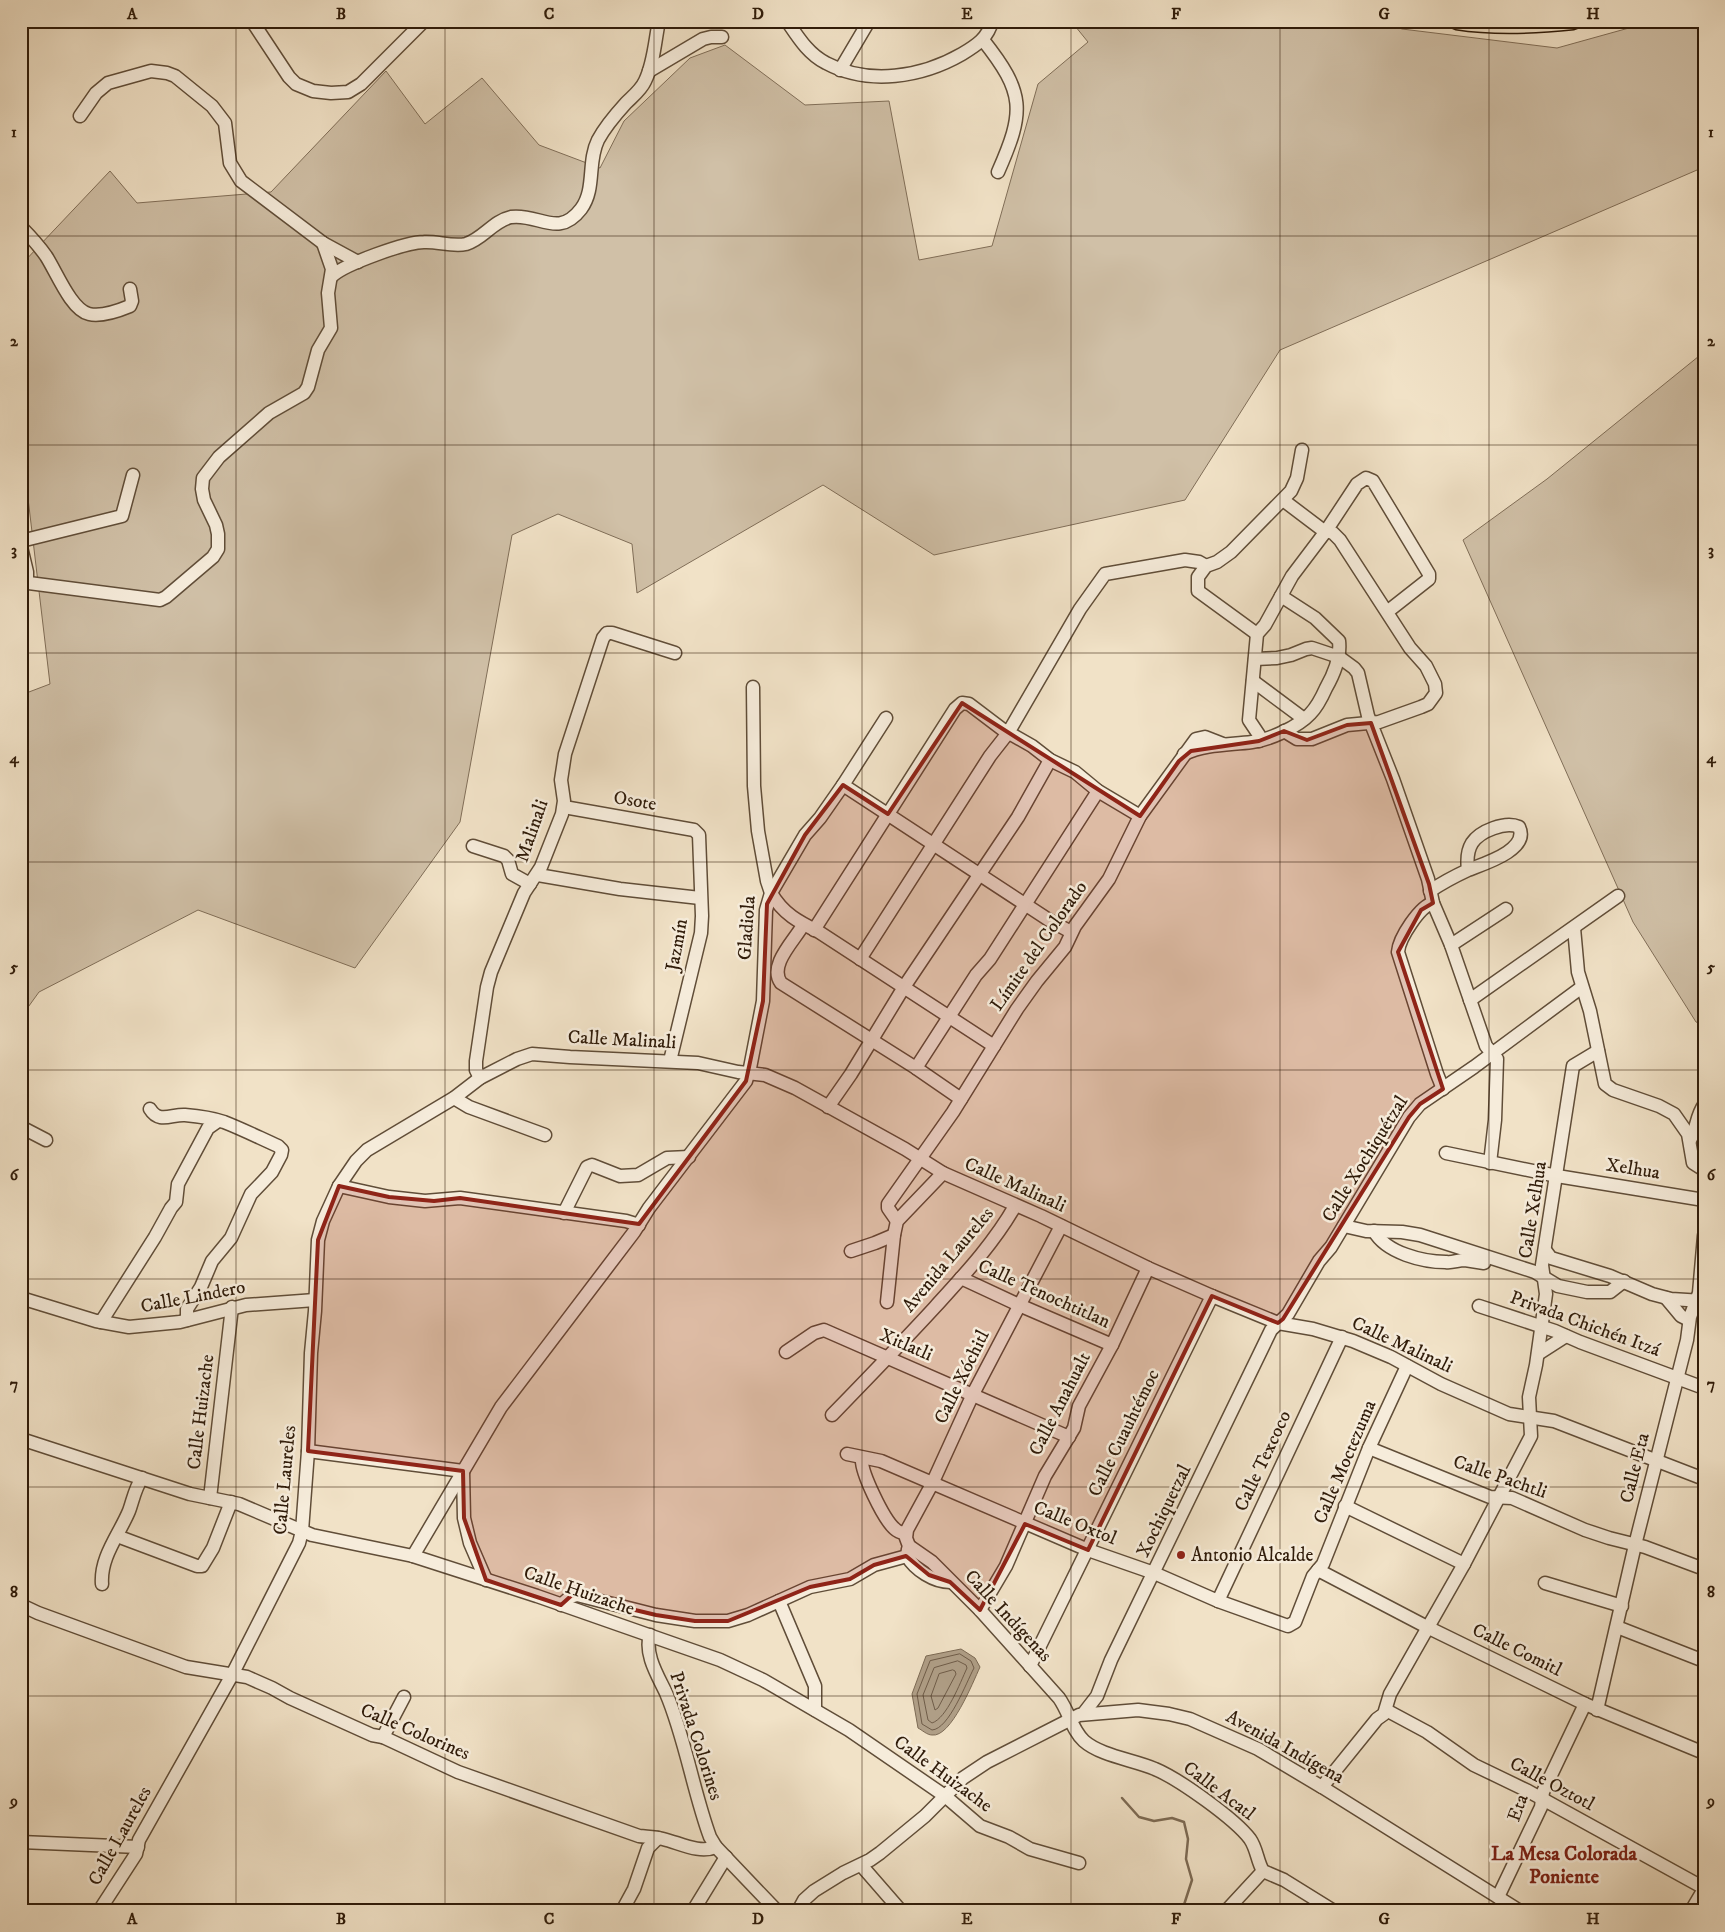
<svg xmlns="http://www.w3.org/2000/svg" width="1725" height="1932" font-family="'IM FELL DW Pica',serif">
	<rect width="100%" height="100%" fill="#f1e2c7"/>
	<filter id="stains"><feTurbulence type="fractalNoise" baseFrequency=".004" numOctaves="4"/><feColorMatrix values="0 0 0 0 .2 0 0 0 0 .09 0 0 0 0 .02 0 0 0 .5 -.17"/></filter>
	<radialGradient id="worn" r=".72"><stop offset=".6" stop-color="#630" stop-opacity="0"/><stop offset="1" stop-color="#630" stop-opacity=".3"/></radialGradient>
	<g fill="#d0c0a7" stroke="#806e58">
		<path d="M1071,21H1382L1402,29L1557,48L1654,21H1704V167L1280,350L1185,500L934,555L823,485L637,593L632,544L558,514L512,535L460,822L355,968L198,910L39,992L21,1017V695L50,684L21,439V265L110,171L137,203L271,192L386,71L425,124L482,78L539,145L600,168L624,121L690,58L725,45L805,105L889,101L919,260L992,246L1038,84L1088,42Z"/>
		<path d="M1704,352V1025L1696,1022L1633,922L1463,540L1547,479Z"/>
	</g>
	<path fill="#af9e86" stroke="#7c6a54" d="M961,1649L975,1658L980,1667C973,1682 951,1738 932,1735C927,1735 922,1730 918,1728L912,1694L926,1656Z"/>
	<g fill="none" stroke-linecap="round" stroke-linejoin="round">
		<g stroke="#6f5c48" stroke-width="1">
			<path d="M960,1654L971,1661L974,1668C966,1683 949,1729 932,1730L922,1724L917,1694L930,1661Z"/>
			<path d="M958,1661L966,1665L967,1668C960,1683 947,1718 932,1723L928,1720L923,1695L934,1668Z"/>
			<path d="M953,1670L955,1671L956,1674L938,1708L935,1710L931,1696L939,1674Z"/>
		</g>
		<path stroke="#7c6a54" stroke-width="2.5" d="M1122,1798L1139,1817L1154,1821L1172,1818L1184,1822L1188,1839L1186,1859L1192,1880L1182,1911"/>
		<defs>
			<g id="minor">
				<path d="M252,21L289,77L296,84L313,91L331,93L348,92L361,84L424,21"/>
				<path d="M787,21C798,37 808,54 826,63C869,86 922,77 962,54C977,45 988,38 992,21"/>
				<path d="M983,40C1025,93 1025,111 998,172"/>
				<path d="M840,70L869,21"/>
				<path d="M649,71L703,39L711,37H722"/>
				<path d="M80,116L96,93L108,83L151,71L167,73L175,76L212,106L225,123L230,163L241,181L323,243L358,262"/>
				<path d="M21,227C30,236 39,246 46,256C56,271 71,310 89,314C102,317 118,311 130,306L132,301L130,289"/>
				<path d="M332,276C345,264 406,242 424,242C437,241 452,247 466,244C483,239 493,221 511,217C539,213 558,239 581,209C596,189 587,162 598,140C605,127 616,114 626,103C633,96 641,90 645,81C654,63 655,40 659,21"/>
				<path d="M21,541L122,516L133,475"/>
				<path d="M21,547L27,572V583"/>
				<path d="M21,582L160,600L166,597L213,557L218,549V534L216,525L204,500L202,489L203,478L219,457L269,413L304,393L308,387L318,350L331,328L328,293L332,269L323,243"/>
				<path d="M1257,634L1198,591V577L1206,566L1217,562L1231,552L1291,491L1297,478L1302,450"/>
				<path d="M1255,659L1277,658L1291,655L1306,649L1312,648L1339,657L1354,668L1358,673L1368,716L1393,779L1428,879L1433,903L1451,945L1486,1046L1497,1059L1495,1120L1490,1163"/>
				<path d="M1253,681L1304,719"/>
				<path d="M886,718L843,785L1049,920L1071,932"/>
				<path d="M1284,731L1297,739H1312L1347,725L1379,722L1421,707L1428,704L1436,693L1435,684L1426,666L1410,648L1340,540L1333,533L1326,531L1357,484L1366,478L1373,481L1429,574V579L1387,612"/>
				<path d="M1259,741V735L1249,720L1257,634L1265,625L1292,576L1326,531L1320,528L1283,500"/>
				<path d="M1184,754C1206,744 1229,745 1252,742C1269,740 1298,727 1310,714C1317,707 1322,697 1326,688C1334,674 1341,658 1339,641L1315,618L1281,596"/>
				<path d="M843,785L820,818L805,835L771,893C783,914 799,922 819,932L994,1046"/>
				<path d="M564,807L694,830L699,835L702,916L701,933L670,1061"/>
				<path d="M473,846L504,856L508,860L512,874L530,884"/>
				<path d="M538,875L620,889L700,898"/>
				<path d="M1430,891C1442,883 1455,876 1468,870C1483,864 1530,850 1519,827C1505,821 1480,831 1472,843C1467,851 1467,862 1468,870"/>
				<path d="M1433,903C1420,906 1399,938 1398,952L1437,1074L1443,1089"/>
				<path d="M803,925C795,940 768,965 781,983L916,1068L961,1099"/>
				<path d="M1574,928L1578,972L1590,1011L1605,1084L1613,1090L1659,1106L1674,1114L1688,1134L1693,1163L1704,1170"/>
				<path d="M814,930L955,709L962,703L969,704L1002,729L1032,746L1050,760L1075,772L1098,791L1140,816"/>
				<path d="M1451,945L1506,909"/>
				<path d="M860,959L990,756L1008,733L1080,609L1105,574L1185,560L1199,562L1206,566"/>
				<path d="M1470,1000L1618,896"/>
				<path d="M916,1068L976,975L990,959L1098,791"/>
				<path d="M480,1078L476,1070V1061L487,987L491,972L524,893L541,867L562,814L564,801L561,780L565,754L603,638L607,633H612L675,653"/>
				<path d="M454,1098L469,1107L545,1135"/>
				<path d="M828,1107L851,1074L904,987L1018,817L1050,760"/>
				<path d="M150,1109C159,1124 172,1114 185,1115C197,1116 212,1118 224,1122C242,1129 260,1138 278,1146L282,1150L281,1155L272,1172L251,1194L231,1238L212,1261L201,1287L187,1309V1320"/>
				<path d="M21,1127L46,1140"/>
				<path d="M1690,1140C1697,1129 1696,1116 1704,1105"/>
				<path d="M1446,1153L1557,1176L1704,1200"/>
				<path d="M339,1186L389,1197L425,1201L460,1198L626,1221L639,1225"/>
				<path d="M564,1213L587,1167L592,1165L620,1176L638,1175L667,1158L689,1157"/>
				<path d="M897,1221L888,1208V1204L953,1112L1017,1009L1037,981L1065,947L1075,926L1109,879L1140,816L1196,739L1205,737L1223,744"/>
				<path d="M1344,1226L1366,1231L1402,1232L1420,1235L1535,1272L1558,1286L1587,1292H1610L1624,1281"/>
				<path d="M1374,1231C1386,1253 1423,1262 1446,1262C1452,1263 1458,1260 1465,1260C1471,1261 1478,1262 1484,1263"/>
				<path d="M1545,1250L1551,1258L1610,1276L1652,1294L1671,1299L1703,1301"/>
				<path d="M851,1251L875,1243L894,1235"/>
				<path d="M961,1278L1019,1305L1112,1345"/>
				<path d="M21,1298L96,1321L129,1327L180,1322L246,1305L315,1300"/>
				<path d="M1666,1298L1681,1316L1689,1320"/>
				<path d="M887,1302L894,1235L897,1221L943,1173"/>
				<path d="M1479,1306L1555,1331L1580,1342L1704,1388"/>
				<path d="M101,1322L155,1237L171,1208L176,1202L178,1184L208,1128L218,1121"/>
				<path d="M786,1352L814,1333L824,1330L1069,1437"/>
				<path d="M1538,1354L1566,1336"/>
				<path d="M832,1415C867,1379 901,1344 935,1307C964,1275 994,1243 1015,1206"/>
				<path d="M21,1439L190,1494L239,1504L312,1535L413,1556L537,1596L720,1660L763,1680L849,1730L945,1796L980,1826L1009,1837L1030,1849L1079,1863"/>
				<path d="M1369,1448L1490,1497L1512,1498L1585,1530L1609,1538L1645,1547L1704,1569"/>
				<path d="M308,1451L463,1471L464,1518L470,1543L486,1580"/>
				<path d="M847,1454L881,1461L1088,1550L1154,1573L1218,1601L1288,1626L1295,1622L1313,1576L1323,1564L1369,1448L1407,1366"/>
				<path d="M862,1458C860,1471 884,1520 895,1529C898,1532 902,1533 906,1534"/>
				<path d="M210,1498L232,1307"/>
				<path d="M1345,1506L1464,1564"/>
				<path d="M117,1536L197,1566H202L213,1548L231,1502"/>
				<path d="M909,1546L932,1562L980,1610L1059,1698C1069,1712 1072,1730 1084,1741C1101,1756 1135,1760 1155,1769C1179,1779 1235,1819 1250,1839C1257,1849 1257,1861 1263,1871L1284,1880L1334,1911"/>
				<path d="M909,1546L906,1538L907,1530L932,1484L973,1394L1061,1226"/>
				<path d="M908,1549L907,1556C915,1570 934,1582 950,1582"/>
				<path d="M413,1556L501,1407L634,1232L649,1208L746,1081L750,1068L763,1001L766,910L771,893L767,881L758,831L754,786L753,687"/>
				<path d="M1318,1570L1427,1627L1585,1704L1704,1753"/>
				<path d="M1545,1583L1622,1606"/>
				<path d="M102,1584C100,1557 119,1535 129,1511C133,1500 135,1488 142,1478"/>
				<path d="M779,1601L815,1686V1710"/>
				<path d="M1218,1601L1342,1337"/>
				<path d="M21,1605L38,1613L186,1667L247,1677L272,1688L290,1698L372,1735L383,1737L458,1772L639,1836C647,1837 655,1837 663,1839C680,1843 699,1854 716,1847"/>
				<path d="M561,1605L570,1597L577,1595L656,1615L695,1621H728L748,1615L810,1587L850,1579L874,1565L907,1556"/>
				<path d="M980,1610L1006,1566L1045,1476L1074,1428L1079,1406L1112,1345L1148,1268"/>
				<path d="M1617,1627L1704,1661"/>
				<path d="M650,1635C644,1654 658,1676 666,1693C685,1737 693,1791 710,1837L716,1847L777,1911"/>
				<path d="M1030,1666L1212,1296"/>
				<path d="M1386,1710L1427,1732L1474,1765L1528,1791L1704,1888"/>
				<path d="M1597,1710L1635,1545L1687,1340L1690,1317L1699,1293L1704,1236"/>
				<path d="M1083,1714L1097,1696L1111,1660L1271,1330L1288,1314L1319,1261L1331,1247L1409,1117L1420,1104L1474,1067L1582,987"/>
				<path d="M383,1737L404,1697"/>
				<path d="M1322,1787L1377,1719L1384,1714L1390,1694L1464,1564L1531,1436L1529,1397L1536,1365L1546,1294L1542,1265L1573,1066L1598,1051"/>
				<path d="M21,1842L138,1847"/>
				<path d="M861,1865L901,1911"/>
				<path d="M1498,1897L1541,1807L1543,1792L1585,1704"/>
				<path d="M99,1911L136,1854L139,1840L232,1675L299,1543L302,1531L308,1451L311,1353L315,1311L318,1240L323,1221L339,1186L356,1161L367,1150L454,1098L480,1078L517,1059L532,1054L570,1057L698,1063L738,1072L765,1075L795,1088L905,1149L943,1173L1041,1216L1148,1268L1212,1296L1278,1323L1313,1329L1353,1341L1391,1357L1441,1384L1509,1414L1554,1421L1704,1479"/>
				<path d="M622,1911L634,1889L648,1848L658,1838"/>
				<path d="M693,1911L726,1857"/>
				<path d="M798,1911L804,1900L814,1891L843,1873L870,1860L880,1853L925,1816L963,1778L987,1762L1079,1715L1138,1710L1169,1714L1190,1719L1258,1749L1322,1787L1520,1911"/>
				<path d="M1226,1911L1263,1871"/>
				<path d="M1691,1911L1704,1889"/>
			</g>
			<path id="major" d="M1457,21C1495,27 1535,25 1573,21"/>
		</defs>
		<use href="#minor" stroke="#604d38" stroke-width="15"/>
		<use href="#major" stroke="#2f1b09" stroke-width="19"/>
		<use href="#minor" stroke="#f6ecdb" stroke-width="12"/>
		<use href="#major" stroke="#f1e2c7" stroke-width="16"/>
	</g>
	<path fill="#8f2418" fill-opacity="0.2" stroke="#8f2418" stroke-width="4" stroke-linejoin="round" d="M962,703L1140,816L1179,761L1191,751L1259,741L1284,731L1307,740L1347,725L1371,723L1429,884L1433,903L1421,910L1398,952L1443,1089L1420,1104L1409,1117L1283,1319L1278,1323L1212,1296L1088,1550L1025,1524L980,1610L950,1582L929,1575L906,1556L874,1565L850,1579L810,1587L728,1621H695L656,1615L572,1595L561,1605L486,1580L464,1518L463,1471L308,1451L318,1240L339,1186L389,1197L434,1201L460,1198L639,1224L746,1081L763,1001L767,904L805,835L843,785L888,814Z"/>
	<path fill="none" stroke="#2f1b09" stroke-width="1" stroke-opacity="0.55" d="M236,21V1911M445,21V1911M654,21V1911M862,21V1911M1071,21V1911M1280,21V1911M1489,21V1911M21,236H1704M21,445H1704M21,653H1704M21,862H1704M21,1070H1704M21,1279H1704M21,1487H1704M21,1696H1704"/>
	<circle fill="#8f2418" stroke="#f6ecdb" stroke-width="2" cx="1181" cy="1555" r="5"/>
	<g text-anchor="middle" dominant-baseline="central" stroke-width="5" stroke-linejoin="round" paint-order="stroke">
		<g font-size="19" fill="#2f1b09" stroke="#f6ecdb">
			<text transform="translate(635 801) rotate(10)">Osote</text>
			<text transform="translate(532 831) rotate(-71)">Malinali</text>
			<text transform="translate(747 928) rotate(-86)">Gladiola</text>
			<text transform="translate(677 945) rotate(-80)">Jazmín</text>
			<text transform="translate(1039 946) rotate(-55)">Límite del Colorado</text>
			<text transform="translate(622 1040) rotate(3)">Calle Malinali</text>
			<text transform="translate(1365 1159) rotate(-58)">Calle Xochiquétzal</text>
			<text transform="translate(1633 1169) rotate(9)">Xelhua</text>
			<text transform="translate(1015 1185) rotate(24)">Calle Malinali</text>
			<text transform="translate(1533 1210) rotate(-81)">Calle Xelhua</text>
			<text transform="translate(948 1260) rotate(-50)">Avenida Laureles</text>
			<text transform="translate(1044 1294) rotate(24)">Calle Tenochtitlan</text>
			<text transform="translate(193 1297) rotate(-11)">Calle Lindero</text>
			<text transform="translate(1585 1324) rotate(20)">Privada Chichén Itzá</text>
			<text transform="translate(906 1345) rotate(23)">Xitlatli</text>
			<text transform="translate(1402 1345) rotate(25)">Calle Malinali</text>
			<text transform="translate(962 1377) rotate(-64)">Calle Xóchitl</text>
			<text transform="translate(1060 1404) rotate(-63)">Calle Anahualt</text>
			<text transform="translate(201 1412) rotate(-83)">Calle Huizache</text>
			<text transform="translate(1124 1433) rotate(-64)">Calle Cuauhtémoc</text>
			<text transform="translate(1263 1461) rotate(-65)">Calle Texcoco</text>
			<text transform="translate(1345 1462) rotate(-67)">Calle Moctezuma</text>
			<text transform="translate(1635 1468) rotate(-76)">Calle Eta</text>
			<text transform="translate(1500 1477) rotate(19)">Calle Pachtli</text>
			<text transform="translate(285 1480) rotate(-85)">Calle Laureles</text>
			<text transform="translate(1164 1511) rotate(-64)">Xochiquetzal</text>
			<text transform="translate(1075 1523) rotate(22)">Calle Oxtol</text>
			<text transform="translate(579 1591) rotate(19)">Calle Huizache</text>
			<text transform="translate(1008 1616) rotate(47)">Calle Indígenas</text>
			<text transform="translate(1517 1650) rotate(26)">Calle Comitl</text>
			<text transform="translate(415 1732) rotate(23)">Calle Colorines</text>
			<text transform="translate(696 1736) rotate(72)">Privada Colorines</text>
			<text transform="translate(1285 1747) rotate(29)">Avenida Indígena</text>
			<text transform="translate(943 1774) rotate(36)">Calle Huizache</text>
			<text transform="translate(1552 1784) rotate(28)">Calle Oztotl</text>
			<text transform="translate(1219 1791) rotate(37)">Calle Acatl</text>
			<text transform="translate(1518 1808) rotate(-70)">Eta</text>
			<text transform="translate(120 1836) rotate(-61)">Calle Laureles</text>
		</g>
		<g font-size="19" fill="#2f1b09" stroke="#f6ecdb" text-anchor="start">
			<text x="1191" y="1555">Antonio Alcalde</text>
		</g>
		<g font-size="20" font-weight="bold" fill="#7a1f14" stroke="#f6ecdb">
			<text x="1564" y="1854">La Mesa Colorada<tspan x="1564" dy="23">Poniente</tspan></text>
		</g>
	</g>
	<rect width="1725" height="1932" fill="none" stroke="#f1e2c7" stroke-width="55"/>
	<rect x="28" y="28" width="1670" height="1876" fill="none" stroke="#2f1b09" stroke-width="2"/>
	<g font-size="16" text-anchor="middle" font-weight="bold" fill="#2f1b09">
		<text x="132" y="19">A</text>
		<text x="341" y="19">B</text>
		<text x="549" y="19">C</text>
		<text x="758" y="19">D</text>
		<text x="967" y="19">E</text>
		<text x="1176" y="19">F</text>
		<text x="1384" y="19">G</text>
		<text x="1593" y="19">H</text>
		<text x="14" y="137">1</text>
		<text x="1711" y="137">1</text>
		<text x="14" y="346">2</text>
		<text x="1711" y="346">2</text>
		<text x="14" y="555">3</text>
		<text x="1711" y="555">3</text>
		<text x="14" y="763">4</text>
		<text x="1711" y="763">4</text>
		<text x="14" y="972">5</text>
		<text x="1711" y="972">5</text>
		<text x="14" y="1180">6</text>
		<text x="1711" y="1180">6</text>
		<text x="14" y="1389">7</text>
		<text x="1711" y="1389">7</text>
		<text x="14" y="1597">8</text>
		<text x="1711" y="1597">8</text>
		<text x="14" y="1806">9</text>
		<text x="1711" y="1806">9</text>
		<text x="132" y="1924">A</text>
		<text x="341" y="1924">B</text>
		<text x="549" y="1924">C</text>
		<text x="758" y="1924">D</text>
		<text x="967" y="1924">E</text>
		<text x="1176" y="1924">F</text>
		<text x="1384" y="1924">G</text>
		<text x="1593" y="1924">H</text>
	</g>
	<rect width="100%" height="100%" filter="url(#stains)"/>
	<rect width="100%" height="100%" fill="url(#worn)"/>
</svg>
